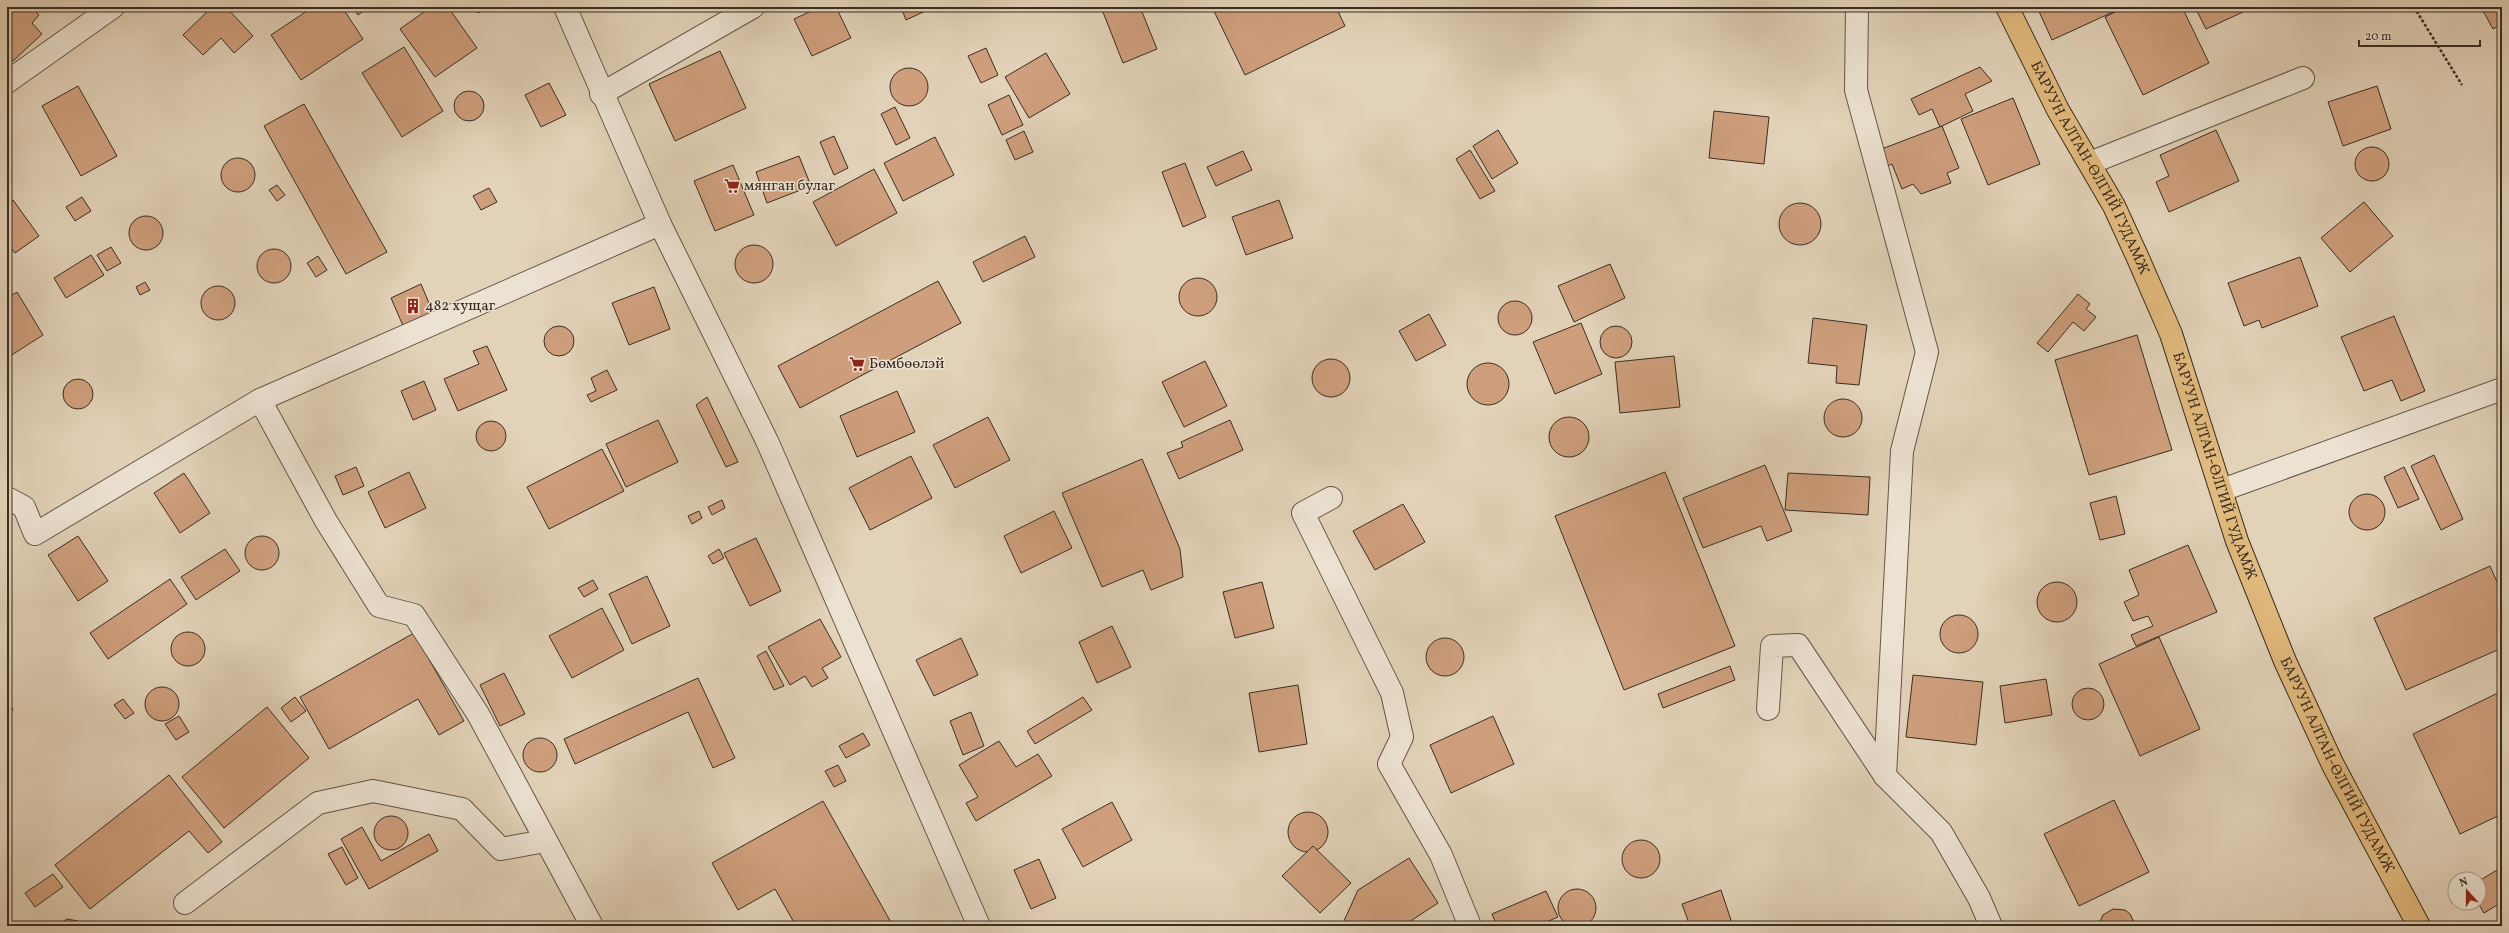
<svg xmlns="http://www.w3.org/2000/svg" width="2509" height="933" font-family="Vollkorn,serif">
	<rect width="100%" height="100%" fill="#e2d2b8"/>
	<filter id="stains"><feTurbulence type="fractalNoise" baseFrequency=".005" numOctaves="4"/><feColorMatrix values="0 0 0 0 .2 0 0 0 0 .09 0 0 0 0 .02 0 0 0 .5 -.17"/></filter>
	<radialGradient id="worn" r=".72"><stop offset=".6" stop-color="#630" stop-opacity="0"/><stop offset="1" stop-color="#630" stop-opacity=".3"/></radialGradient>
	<g fill="#cf9f7d" stroke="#392e22">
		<path d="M7,7L22,9L31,7L39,15L32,23L42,34L13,61L7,55Z"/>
		<path d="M212,7H226L253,36L234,53L221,38L203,55L183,35Z"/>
		<path d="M313,7H342L363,39L301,80L271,35Z"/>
		<path d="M353,7H369L358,15Z"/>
		<path d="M431,7H448L477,48L435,77L400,29Z"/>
		<path d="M474,7H488L478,13Z"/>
		<path d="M820,7H836L851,38L812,56L794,19Z"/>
		<path d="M901,7H934L906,20Z"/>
		<path d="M1101,7H1140L1157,49L1123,63Z"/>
		<path d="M1212,7H1336L1345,26L1245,75Z"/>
		<path d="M2037,7H2110L2113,12L2052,40Z"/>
		<path d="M2125,7H2182L2209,63L2143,95L2105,17Z"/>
		<path d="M2195,7H2254L2206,29Z"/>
		<path d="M2481,7H2502V24L2493,29Z"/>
		<path d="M404,47L443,111L402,137L362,73Z"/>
		<path d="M986,48L998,75L981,83L968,56Z"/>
		<path d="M720,51L746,108L675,141L649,84Z"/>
		<path d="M1046,53L1070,94L1029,118L1005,77Z"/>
		<path d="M1980,67L1992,81L1965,94L1973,111L1940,127L1932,109L1919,115L1911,99Z"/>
		<circle cx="909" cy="87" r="19"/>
		<path d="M549,83L566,115L541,127L525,95Z"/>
		<path d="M78,86L117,156L81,176L42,106Z"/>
		<path d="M2377,86L2391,129L2343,146L2328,102Z"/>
		<circle cx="469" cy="106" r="15"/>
		<path d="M1009,95L1023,125L1002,135L988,105Z"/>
		<path d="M2013,98L2040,164L1988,185L1961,119Z"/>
		<path d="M304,104L387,252L346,274L264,126Z"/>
		<path d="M895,107L910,138L896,145L881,114Z"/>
		<path d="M1714,111L1769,117L1764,164L1709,158Z"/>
		<path d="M1942,126L1959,168L1947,173L1951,183L1921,194L1913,184L1902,189L1892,164L1885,167L1879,150Z"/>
		<path d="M1498,130L1518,163L1492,179L1473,146Z"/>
		<path d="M2216,130L2239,181L2169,212L2156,182L2169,176L2160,155Z"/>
		<path d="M1024,131L1033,152L1015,160L1006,140Z"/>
		<path d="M834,136L848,168L834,175L820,142Z"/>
		<path d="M935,137L954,175L903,201L884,163Z"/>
		<circle cx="2372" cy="164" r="17"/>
		<path d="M1470,150L1495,191L1480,199L1456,159Z"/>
		<path d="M1243,151L1252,170L1216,186L1207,167Z"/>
		<path d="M799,156L811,186L767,203L756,172Z"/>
		<circle cx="238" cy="175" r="17"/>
		<path d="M1185,163L1206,217L1183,227L1162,172Z"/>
		<path d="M733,165L754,215L715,231L694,181Z"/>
		<path d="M874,169L897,213L836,246L813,202Z"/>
		<path d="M277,185L285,195L277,201L269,190Z"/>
		<path d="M489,188L497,202L481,210L473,196Z"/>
		<path d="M82,197L91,211L75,221L66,207Z"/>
		<path d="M13,200L39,236L15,253L7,243V205Z"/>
		<path d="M1279,200L1293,238L1246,255L1232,217Z"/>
		<path d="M2364,202L2393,236L2350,272L2321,238Z"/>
		<circle cx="1800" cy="224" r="21"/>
		<circle cx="146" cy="233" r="17"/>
		<path d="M1025,236L1035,257L983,282L973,262Z"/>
		<circle cx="754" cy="264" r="19"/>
		<path d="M111,247L121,263L107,271L97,255Z"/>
		<circle cx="274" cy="266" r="17"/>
		<path d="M91,255L104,275L66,298L54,278Z"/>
		<path d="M318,256L327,270L316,277L307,263Z"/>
		<path d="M2300,257L2318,306L2262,328L2259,320L2244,326L2228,283Z"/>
		<path d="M1610,264L1625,298L1574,322L1558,286Z"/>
		<circle cx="1198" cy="297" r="19"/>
		<path d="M938,281L961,323L800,408L778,366Z"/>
		<path d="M145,282L150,290L140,295L136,287Z"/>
		<path d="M421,284L434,315L404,328L391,298Z"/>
		<circle cx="218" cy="303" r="17"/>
		<path d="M654,287L670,329L629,345L612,303Z"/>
		<path d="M17,292L43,335L7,358V298Z"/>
		<path d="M2078,294L2090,304L2086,309L2096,317L2084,331L2073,322L2048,352L2037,343Z"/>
		<circle cx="1515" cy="318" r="17"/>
		<path d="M1429,314L1446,345L1416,361L1399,331Z"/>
		<path d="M2394,316L2425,391L2401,401L2392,380L2364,391L2341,337Z"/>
		<path d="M1813,318L1867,325L1859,385L1836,383L1837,366L1808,363Z"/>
		<path d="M1581,323L1602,374L1555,394L1533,342Z"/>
		<circle cx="559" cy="341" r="15"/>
		<circle cx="1616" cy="342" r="16"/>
		<path d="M2137,335L2172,450L2089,475L2055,360Z"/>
		<path d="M487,346L507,390L458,411L444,379L479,364L473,351Z"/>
		<path d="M1674,356L1680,407L1620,413L1615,362Z"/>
		<circle cx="1331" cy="378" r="19"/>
		<path d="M1205,361L1227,406L1184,427L1162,382Z"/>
		<circle cx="1488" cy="384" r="21"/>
		<path d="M607,370L617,390L591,402L587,395L596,391L591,378Z"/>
		<circle cx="78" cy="394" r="15"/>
		<path d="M424,381L436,410L413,420L401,391Z"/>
		<path d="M897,391L915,432L857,457L840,416Z"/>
		<path d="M707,397L738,462L726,467L696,405Z"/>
		<circle cx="1843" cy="418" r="19"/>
		<path d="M988,417L1010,460L955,488L933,445Z"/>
		<circle cx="1569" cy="437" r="20"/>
		<path d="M658,420L678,462L626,487L606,444Z"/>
		<path d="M1230,420L1243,450L1179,479L1167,453L1183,447L1181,442Z"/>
		<circle cx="491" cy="436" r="15"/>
		<path d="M602,449L624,491L549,529L527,487Z"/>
		<path d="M2434,455L2463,519L2441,530L2411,466Z"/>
		<path d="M911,456L932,498L870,530L849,488Z"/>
		<path d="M1142,459L1180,549L1183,577L1151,590L1143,570L1102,587L1062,493Z"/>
		<path d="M1765,465L1792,531L1767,541L1761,526L1703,548L1683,498Z"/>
		<path d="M356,467L364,486L343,495L335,476Z"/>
		<path d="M2404,467L2419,499L2398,508L2384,477Z"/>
		<path d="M409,472L426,508L385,528L368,492Z"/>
		<path d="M1665,472L1735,646L1624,690L1555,516Z"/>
		<path d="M184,473L210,513L180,533L154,493Z"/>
		<path d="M1788,473L1870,477L1868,515L1785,510Z"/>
		<circle cx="2367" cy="512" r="18"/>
		<path d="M2116,496L2125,534L2100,540L2090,503Z"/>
		<path d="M722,500L725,508L712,515L708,507Z"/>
		<path d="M1403,504L1425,542L1375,570L1353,531Z"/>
		<path d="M699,511L702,518L692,524L688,516Z"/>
		<path d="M1054,511L1072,548L1021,573L1004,536Z"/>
		<path d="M78,536L108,581L78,601L48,555Z"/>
		<circle cx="262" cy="553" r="17"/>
		<path d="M756,538L781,591L750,606L724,553Z"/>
		<path d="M2188,545L2217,612L2136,646L2131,635L2153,626L2148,616L2133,621L2124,602L2139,595L2129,570Z"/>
		<path d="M225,549L240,571L196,600L181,577Z"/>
		<path d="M719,549L724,558L713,564L708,556Z"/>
		<path d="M2490,566L2502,593V648L2406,690L2374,618Z"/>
		<path d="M647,576L670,626L632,644L609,594Z"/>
		<path d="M170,579L187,604L108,659L90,633Z"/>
		<path d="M593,580L598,589L584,597L578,588Z"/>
		<path d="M1262,582L1274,628L1235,638L1223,592Z"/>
		<circle cx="2057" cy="602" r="20"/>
		<path d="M602,608L624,650L572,678L549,636Z"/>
		<circle cx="1959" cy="634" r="19"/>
		<path d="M820,619L841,657L822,668L828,678L812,687L805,676L790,685L768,647Z"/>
		<path d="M1112,626L1131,667L1097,683L1079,642Z"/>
		<circle cx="188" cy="649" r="17"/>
		<path d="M414,633L464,721L439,735L418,699L329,749L300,697Z"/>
		<path d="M2159,637L2200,729L2140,756L2099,664Z"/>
		<path d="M961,638L978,675L934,696L916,660Z"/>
		<circle cx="1445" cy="657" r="19"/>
		<path d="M766,651L784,686L774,690L757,656Z"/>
		<path d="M1730,666L1735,680L1663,708L1658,694Z"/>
		<path d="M504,673L525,714L500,726L480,685Z"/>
		<path d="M1913,675L1983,682L1976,745L1906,737Z"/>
		<path d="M698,678L735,758L713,768L688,712L575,764L564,739Z"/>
		<path d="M2046,679L2052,715L2005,723L2000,686Z"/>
		<path d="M1298,685L1307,744L1259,752L1249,693Z"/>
		<circle cx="162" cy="704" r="17"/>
		<circle cx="2088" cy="704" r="16"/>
		<path d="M2502,691V814L2460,834L2413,734Z"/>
		<path d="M295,697L306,711L291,722L281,708Z"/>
		<path d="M1083,697L1092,710L1035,744L1027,731Z"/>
		<path d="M7,699L13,710L7,713Z"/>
		<path d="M123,699L134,713L125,719L114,705Z"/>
		<path d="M267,707L309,758L224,828L182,777Z"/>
		<path d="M971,712L984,746L963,755L950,721Z"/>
		<path d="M179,716L189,732L176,740L165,724Z"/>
		<path d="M1493,716L1514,764L1451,793L1430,745Z"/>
		<path d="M863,733L870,745L846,758L839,746Z"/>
		<circle cx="540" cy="755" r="17"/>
		<path d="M999,741L1016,767L1038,754L1052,776L976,821L966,803L978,797L959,765Z"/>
		<path d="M838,765L846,781L834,787L825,771Z"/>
		<path d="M169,775L222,842L208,853L189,831L90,909L55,865Z"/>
		<path d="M2114,800L2149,872L2079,906L2044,834Z"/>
		<path d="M823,801L893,926H796L775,889L738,910L712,863Z"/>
		<path d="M1112,802L1132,840L1083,867L1062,829Z"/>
		<circle cx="1308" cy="832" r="20"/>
		<circle cx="391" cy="833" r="17"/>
		<path d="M362,827L381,861L429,834L438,851L369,889L341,839Z"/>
		<circle cx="1641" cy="859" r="19"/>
		<path d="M1313,846L1351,883L1320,913L1282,876Z"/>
		<path d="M342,847L358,878L346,885L328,854Z"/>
		<path d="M1409,858L1438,903L1403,926H1345L1343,923L1358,890Z"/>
		<path d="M1039,859L1056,898L1031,909L1014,870Z"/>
		<path d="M2502,867V902L2484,913L2478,903L2479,881Z"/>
		<path d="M53,874L63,887L35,907L25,893Z"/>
		<circle cx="1577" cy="908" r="19"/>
		<path d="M1721,890L1733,926H1690L1682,904Z"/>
		<path d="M1546,891L1558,917L1537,926H1497L1492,914Z"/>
		<path d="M2113,909L2125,910L2130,914L2136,926H2098L2103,915Z"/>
		<path d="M67,919L78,921L83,926H56Z"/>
	</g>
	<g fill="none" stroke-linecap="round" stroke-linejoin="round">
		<defs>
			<g id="minor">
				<path d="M565,7L660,224L767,441L979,926"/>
				<path d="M1857,7L1856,90L1927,352L1902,451L1885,776L1941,832L1979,898L1991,926"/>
				<path d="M7,82L113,7"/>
				<path d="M601,94L753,7"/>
				<path d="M2090,163L2303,78"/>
				<path d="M260,400L326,521L379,606L414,615L478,714L592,926"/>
				<path d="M2222,490L2502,389"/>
				<path d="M7,498L24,507L35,534L260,400L660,224"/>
				<path d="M1331,498L1303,513L1392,693L1402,737L1389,764L1441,855L1470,926"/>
				<path d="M1768,709L1772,646L1798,645L1885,776"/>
				<path d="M185,903L318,803L373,791L462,809L501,849L545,841"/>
			</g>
			<g id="major">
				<path id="s1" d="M2007,7L2058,110L2114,206L2137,256L2171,334L2237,541L2285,661L2333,765L2419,926"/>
			</g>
		</defs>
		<use href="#minor" stroke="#635748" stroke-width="24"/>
		<use href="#major" stroke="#392e22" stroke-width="24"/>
		<path stroke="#392e22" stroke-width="2.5" stroke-dasharray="3 2" stroke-linecap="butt" d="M2414,7L2462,85"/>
		<use href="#minor" stroke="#ece2d1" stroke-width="22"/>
		<use href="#major" stroke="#e1b97c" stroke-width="22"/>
	</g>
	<defs>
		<symbol id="supermarket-bare" viewBox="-9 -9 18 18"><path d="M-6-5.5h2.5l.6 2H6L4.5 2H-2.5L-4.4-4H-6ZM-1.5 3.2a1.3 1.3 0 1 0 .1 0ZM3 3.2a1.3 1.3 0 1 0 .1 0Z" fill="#8f2418" stroke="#ece2d1" stroke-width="2.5" paint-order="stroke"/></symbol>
		<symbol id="building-bare" viewBox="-9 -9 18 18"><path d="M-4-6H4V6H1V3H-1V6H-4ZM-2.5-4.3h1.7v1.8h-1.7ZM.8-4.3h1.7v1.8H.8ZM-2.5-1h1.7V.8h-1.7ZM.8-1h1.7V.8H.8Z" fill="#8f2418" stroke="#ece2d1" stroke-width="2.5" paint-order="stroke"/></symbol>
	</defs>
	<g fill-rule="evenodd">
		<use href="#supermarket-bare" x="721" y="175" width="22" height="22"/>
		<use href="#building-bare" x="402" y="295" width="22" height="22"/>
		<use href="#supermarket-bare" x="846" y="353" width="22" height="22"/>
	</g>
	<g text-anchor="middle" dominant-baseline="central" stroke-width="3" stroke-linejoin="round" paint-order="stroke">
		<g font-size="15" fill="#392e22" stroke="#ece2d1">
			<text stroke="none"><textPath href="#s1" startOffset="181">БАРУУН АЛТАН-ӨЛГИЙ ГУДАМЖ</textPath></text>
			<text stroke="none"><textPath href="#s1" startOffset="505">БАРУУН АЛТАН-ӨЛГИЙ ГУДАМЖ</textPath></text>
			<text stroke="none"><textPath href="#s1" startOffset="829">БАРУУН АЛТАН-ӨЛГИЙ ГУДАМЖ</textPath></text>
		</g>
		<g font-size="15" fill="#392e22" stroke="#ece2d1" text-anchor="start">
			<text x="744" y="186">мянган булаг</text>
			<text x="425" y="306">482 хущаг</text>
			<text x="869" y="364">Бөмбөөлэй</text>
		</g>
	</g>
	<rect width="2509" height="933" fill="none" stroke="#e2d2b8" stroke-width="24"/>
	<rect x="8" y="8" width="2493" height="917" fill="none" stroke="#392e22" stroke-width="2"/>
	<rect x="12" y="12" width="2485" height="909" fill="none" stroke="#392e22"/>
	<g transform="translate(2467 891) rotate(339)"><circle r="19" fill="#ece2d1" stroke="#a49a8b"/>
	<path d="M0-3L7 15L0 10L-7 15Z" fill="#8f2418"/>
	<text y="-6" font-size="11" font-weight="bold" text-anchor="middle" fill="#392e22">N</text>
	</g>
	<path d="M2359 40v6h121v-6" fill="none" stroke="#392e22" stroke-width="2"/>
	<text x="2365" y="40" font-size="12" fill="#392e22" stroke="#ece2d1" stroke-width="3" paint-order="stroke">20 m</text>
	<rect width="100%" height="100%" filter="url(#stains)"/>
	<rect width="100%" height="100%" fill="url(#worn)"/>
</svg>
